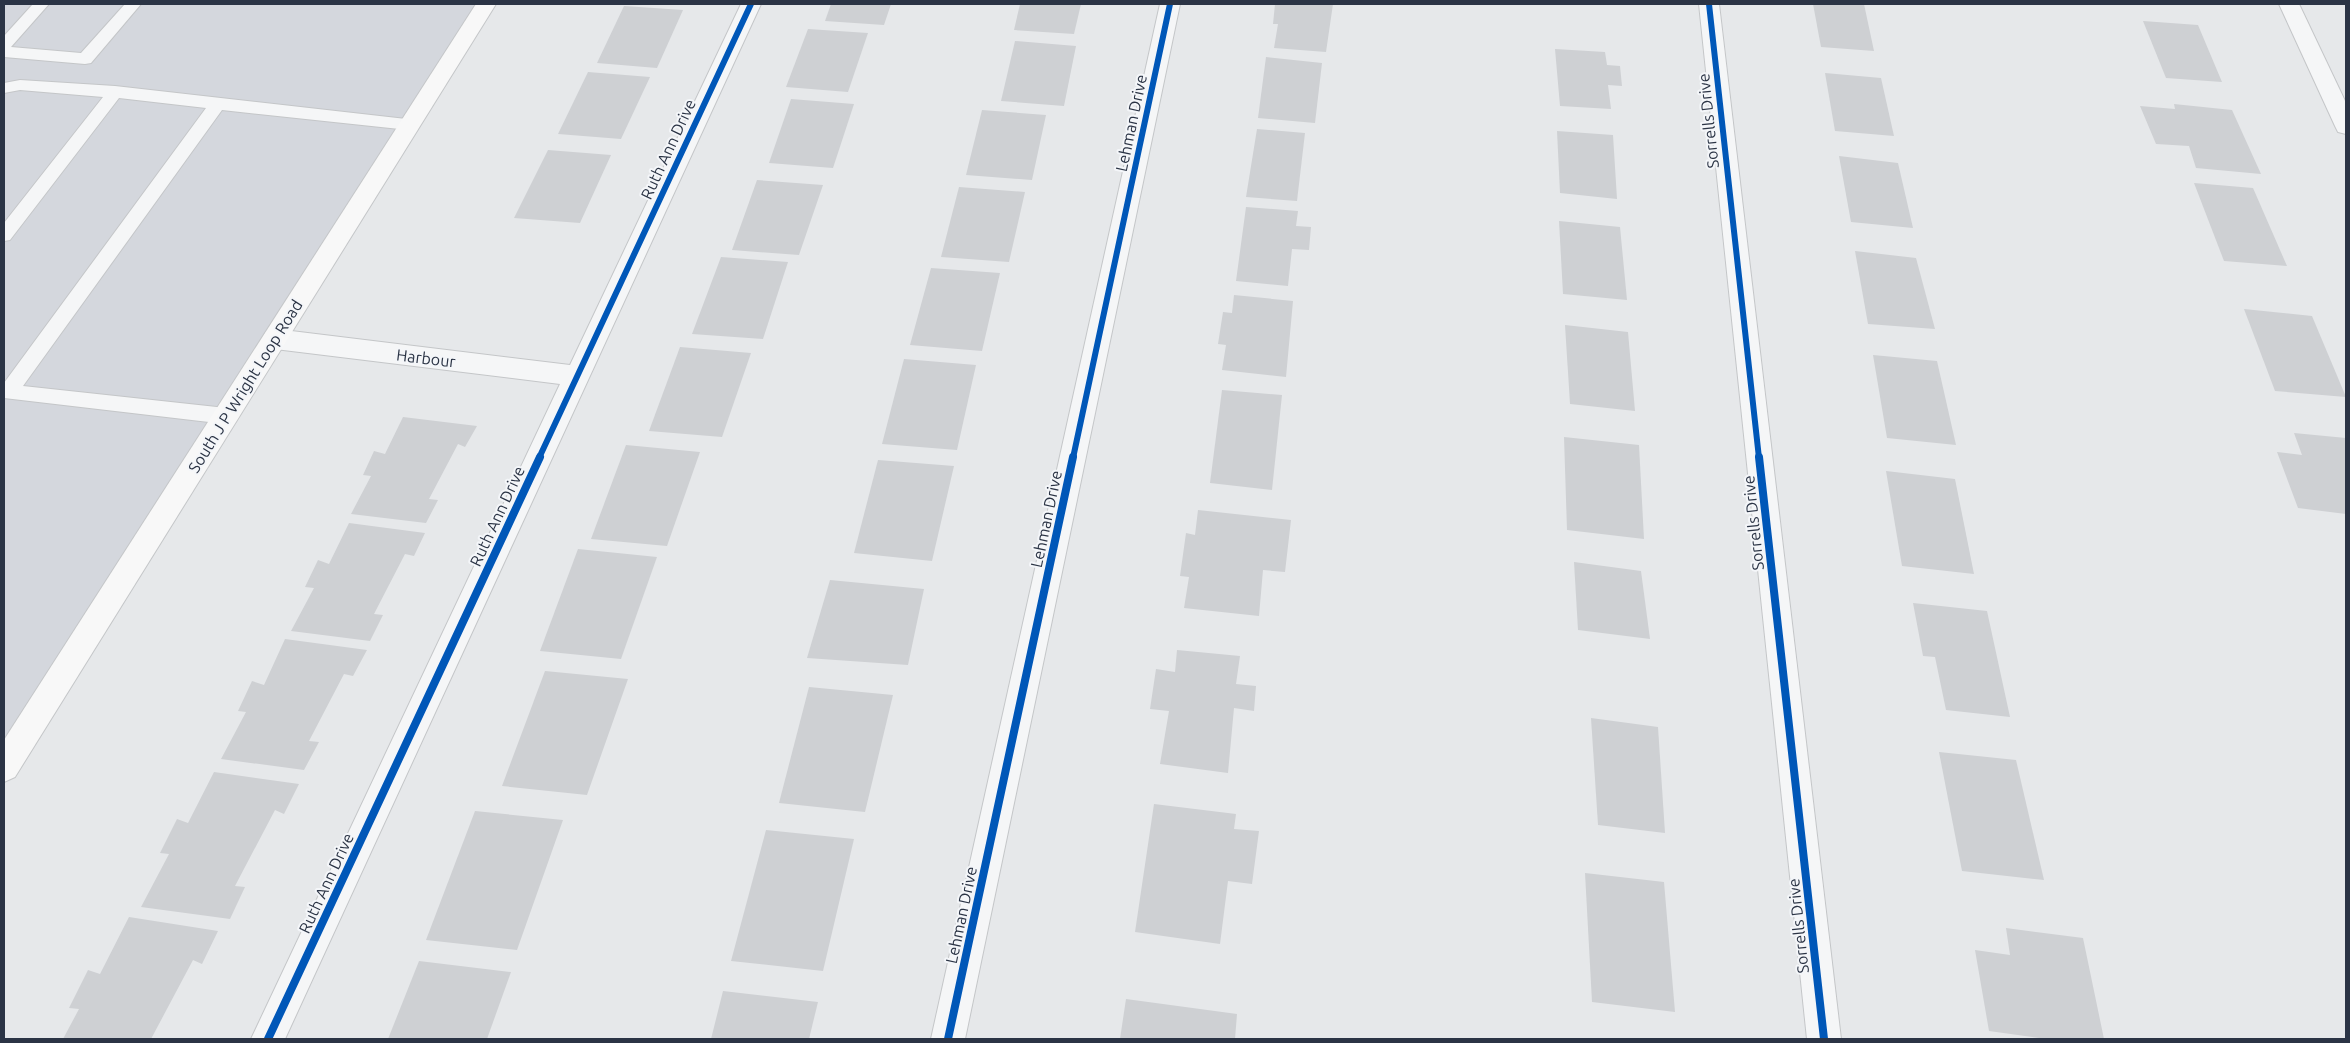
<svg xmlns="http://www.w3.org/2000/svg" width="2350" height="1043" font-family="Ubuntu,sans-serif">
	<rect width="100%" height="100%" fill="#e6e8ea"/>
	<path fill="#d4d7dd" d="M4,4H486L4,767Z"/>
	<g fill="#ced0d3">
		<path d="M831,4H891L884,25L825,21Z"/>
		<path d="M1020,4H1081L1074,34L1014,30Z"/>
		<path d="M1275,4H1333L1326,52L1274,48L1278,24H1273Z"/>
		<path d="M1813,4H1864L1874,51L1821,47Z"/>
		<path d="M624,6L683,10L657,68L597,63Z"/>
		<path d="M2143,21L2198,25L2222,82L2166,78Z"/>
		<path d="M808,29L868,33L848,92L786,87Z"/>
		<path d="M1015,41L1076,46L1064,106L1001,101Z"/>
		<path d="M1555,49L1605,52L1607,65L1620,66L1622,86L1608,85L1611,109L1560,106Z"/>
		<path d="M1266,57L1322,63L1315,123L1258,118Z"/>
		<path d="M588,72L650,77L621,139L558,134Z"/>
		<path d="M1825,73L1881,78L1894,136L1835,131Z"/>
		<path d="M791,99L854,104L833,168L769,163Z"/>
		<path d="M2174,104L2232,110L2261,174L2196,168L2189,146L2156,144L2140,106L2175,109Z"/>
		<path d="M982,110L1046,115L1032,180L966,175Z"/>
		<path d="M1257,129L1305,133L1297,201L1246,197Z"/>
		<path d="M1557,131L1613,135L1617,199L1560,193Z"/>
		<path d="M548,150L611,155L580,223L514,218Z"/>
		<path d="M1839,156L1898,163L1913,228L1851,222Z"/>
		<path d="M757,180L823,185L799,255L732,250Z"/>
		<path d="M2194,183L2253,188L2287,266L2224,261Z"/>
		<path d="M959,187L1025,192L1009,262L941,257Z"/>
		<path d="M1246,207L1298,211L1296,226L1311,227L1309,250L1292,249L1288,286L1236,281Z"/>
		<path d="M1559,221L1620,227L1627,300L1563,294Z"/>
		<path d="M1855,251L1916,258L1935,329L1868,324Z"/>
		<path d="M721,257L788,262L763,339L692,334Z"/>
		<path d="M931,268L1000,273L982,351L910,345Z"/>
		<path d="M1234,295L1293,301L1286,377L1222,370L1226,345L1218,344L1223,312L1232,313Z"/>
		<path d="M2244,309L2312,316L2346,397L2275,391Z"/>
		<path d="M1565,325L1628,332L1635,411L1570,404Z"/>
		<path d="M680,347L751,353L722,437L649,431Z"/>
		<path d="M1873,355L1937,361L1956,445L1887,438Z"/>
		<path d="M904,359L976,365L957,450L882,444Z"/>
		<path d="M1222,390L1282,395L1272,490L1210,483Z"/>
		<path d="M403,417L477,426L465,447L458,444L429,499L438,500L426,523L351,514L371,476L363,475L374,451L385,454Z"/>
		<path d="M2294,433L2346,438V514L2298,508L2277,452L2302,455Z"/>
		<path d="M1564,437L1639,445L1644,539L1567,530Z"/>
		<path d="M626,445L700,452L667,546L591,539Z"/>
		<path d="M878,460L954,466L932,561L854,553Z"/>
		<path d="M1886,471L1955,479L1974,574L1902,566Z"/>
		<path d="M1198,510L1291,520L1285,572L1263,570L1259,616L1184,608L1189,577L1180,576L1186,533L1195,535Z"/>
		<path d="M349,523L425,533L414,556L405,554L374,614L383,615L370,641L291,631L314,588L305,587L318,560L329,564Z"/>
		<path d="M578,549L657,557L621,659L540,651Z"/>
		<path d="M1574,562L1641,571L1650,639L1578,630Z"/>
		<path d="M830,580L924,589L908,665L807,658Z"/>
		<path d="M1913,603L1987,611L2010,717L1946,710L1935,657L1923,656Z"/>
		<path d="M285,639L367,650L353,676L344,674L309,741L319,742L304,770L221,759L246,712L238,711L252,681L264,685Z"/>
		<path d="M1177,650L1240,656L1236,684L1256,686L1254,711L1234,708L1228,773L1160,764L1169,711L1150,709L1156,669L1175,672Z"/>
		<path d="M545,671L628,679L587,795L502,786Z"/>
		<path d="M809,687L893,695L865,812L779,803Z"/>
		<path d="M1591,718L1658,727L1665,833L1598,825Z"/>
		<path d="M1939,752L2016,760L2044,880L1962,871Z"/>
		<path d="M214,772L299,784L284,814L275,810L235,886L245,887L230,919L141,907L169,854L160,853L177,819L188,823Z"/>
		<path d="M1154,804L1236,814L1234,829L1259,831L1252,884L1228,881L1220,944L1135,932Z"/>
		<path d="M475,811L563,820L517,950L426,940Z"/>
		<path d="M766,830L854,839L823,971L731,961Z"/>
		<path d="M1585,873L1664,882L1675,1012L1592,1002Z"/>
		<path d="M129,917L218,931L202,964L193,960L151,1039H63L79,1009L69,1008L88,970L100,974Z"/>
		<path d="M2006,928L2083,938L2104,1039H2046L1989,1031L1975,950L2010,955Z"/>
		<path d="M419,961L511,972L487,1039H388Z"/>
		<path d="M723,991L818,1002L809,1039H711Z"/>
		<path d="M1126,999L1237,1014L1235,1039H1120Z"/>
	</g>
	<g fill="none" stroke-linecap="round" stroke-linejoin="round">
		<defs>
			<g id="service">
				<path d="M33,4H49L11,47L81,53L125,4H141L91,63L85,64L4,57V36Z"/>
				<path d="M20,80L115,86L415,120L417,124L415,128L409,130L222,110L23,386L226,408L233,411L236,416L233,421L226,424L4,398V383L206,108L119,98L10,240L4,241V223L103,97L20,90L4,93V83Z"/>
			</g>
			<g id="minor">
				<path d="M741,4H761L285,1039H251L560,384L275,349L266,346L262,339L266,332L275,329L570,365Z"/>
				<path d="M1160,4H1180L965,1039H931Z"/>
				<path d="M1699,4H1719L1841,1039H1807Z"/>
			</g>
			<path id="tertiary" d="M2279,4H2299L2346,103V134L2338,132L2335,126Z"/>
			<path id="secondary" d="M476,4H496L15,777L4,782V740Z"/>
		</defs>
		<use href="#service" stroke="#c4c6c8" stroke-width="2"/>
		<use href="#minor" stroke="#c4c6c8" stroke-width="2"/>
		<use href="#tertiary" stroke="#c4c6c8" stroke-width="2"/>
		<use href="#secondary" stroke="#c4c6c8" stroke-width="2"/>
		<use href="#service" fill="#f5f6f7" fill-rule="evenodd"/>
		<use href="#minor" fill="#f5f6f7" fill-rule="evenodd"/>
		<use href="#tertiary" fill="#f5f6f7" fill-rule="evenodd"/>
		<use href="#secondary" fill="#f8f8f8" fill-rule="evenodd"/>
		<defs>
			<g id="cycleway-far1">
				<path d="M1709,4L1759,458"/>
				<path d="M539,458L751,4"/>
				<path d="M1073,458L1170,4"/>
			</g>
			<g id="cycleway">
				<path d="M1759,457L1824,1039"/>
				<path d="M268,1039L540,457"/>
				<path d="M948,1039L1073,457"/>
			</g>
		</defs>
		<use href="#cycleway-far1" stroke="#f4f6f9" stroke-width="9"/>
		<use href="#cycleway" stroke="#f4f6f9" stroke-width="11"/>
		<use href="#cycleway-far1" stroke="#0057b8" stroke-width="6"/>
		<use href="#cycleway" stroke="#0057b8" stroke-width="8"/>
	</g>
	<g text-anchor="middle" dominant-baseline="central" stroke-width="4" stroke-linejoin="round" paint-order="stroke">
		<g font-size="16" fill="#2b3445" stroke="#f4f6f9">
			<text transform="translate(1708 121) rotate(-96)">Sorrells Drive</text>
			<text transform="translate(1131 123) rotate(-78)">Lehman Drive</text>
			<text transform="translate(668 149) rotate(-65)">Ruth Ann Drive</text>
			<text transform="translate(426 358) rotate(7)">Harbour</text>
			<text transform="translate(245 386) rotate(-58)">South J P Wright Loop Road</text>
			<text transform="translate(497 516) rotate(-65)">Ruth Ann Drive</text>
			<text transform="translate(1046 519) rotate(-78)">Lehman Drive</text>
			<text transform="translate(1753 523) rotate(-96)">Sorrells Drive</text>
			<text transform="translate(326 883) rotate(-65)">Ruth Ann Drive</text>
			<text transform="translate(961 915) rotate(-78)">Lehman Drive</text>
			<text transform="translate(1798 926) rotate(-96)">Sorrells Drive</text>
		</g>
	</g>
	<rect width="2350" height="1043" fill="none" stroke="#2b3445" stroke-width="10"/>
</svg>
